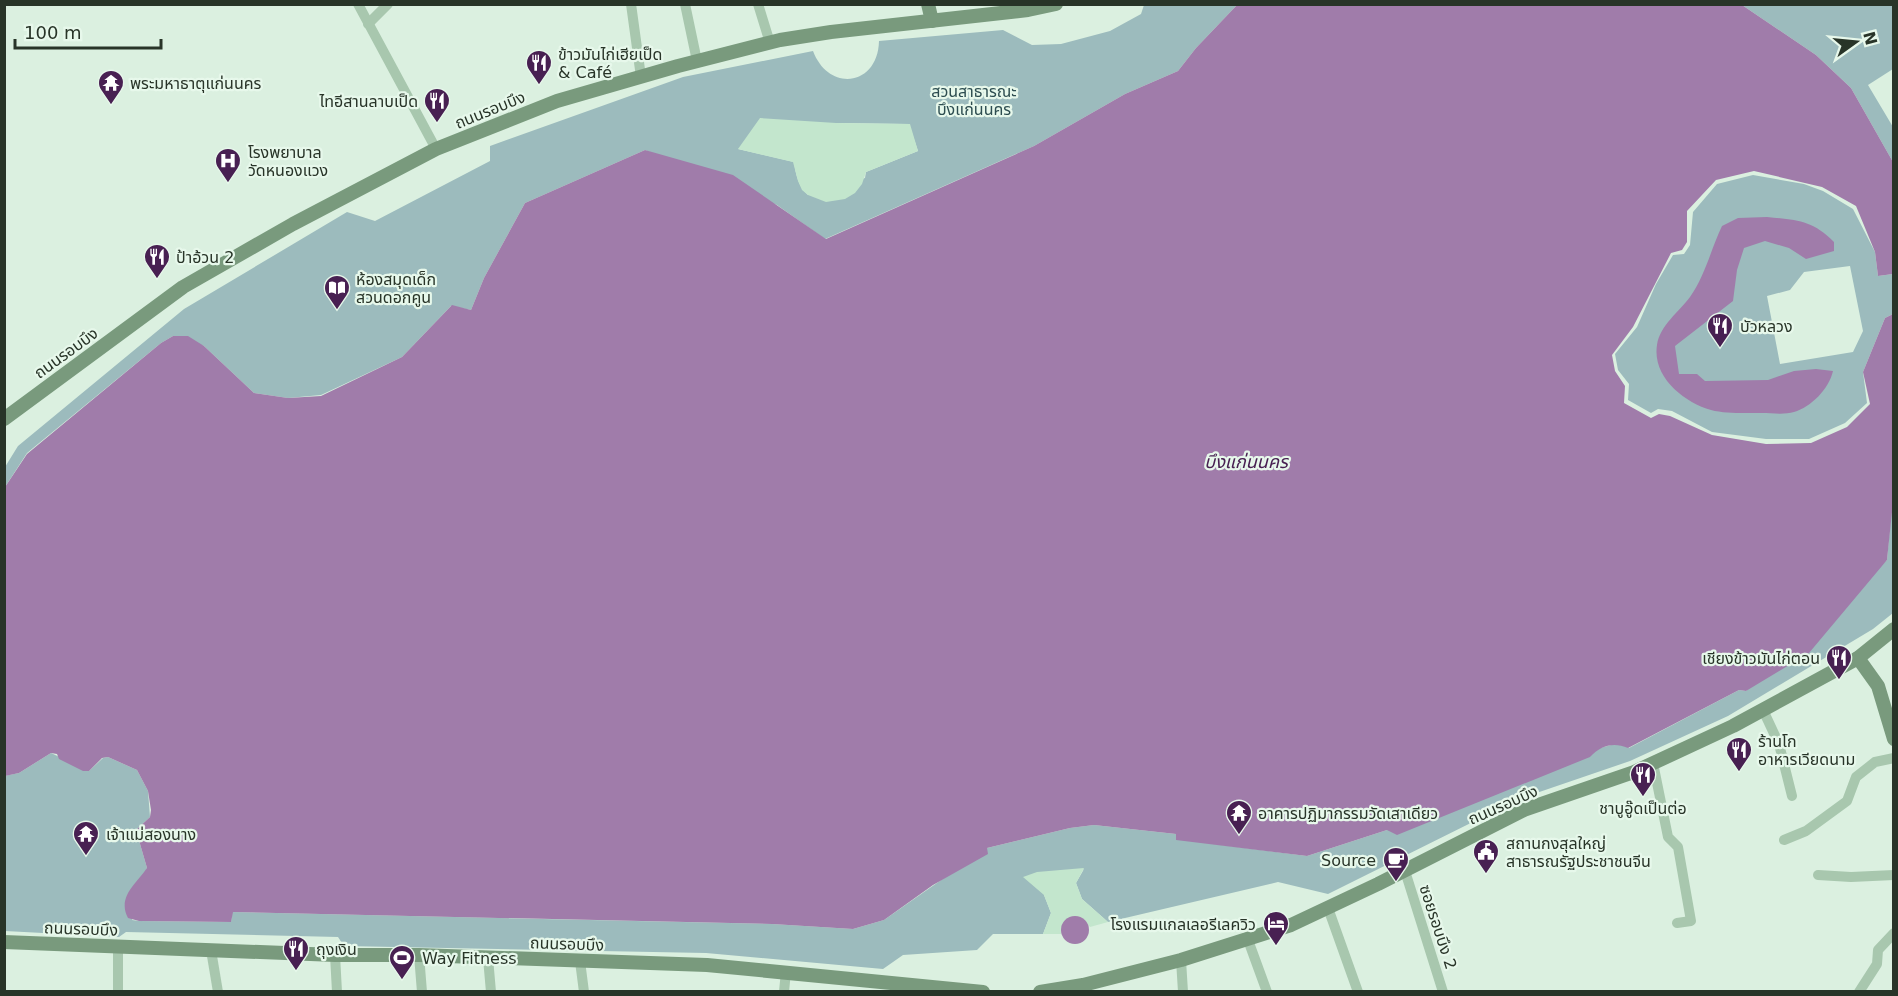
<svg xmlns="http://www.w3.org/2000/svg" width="1898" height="996" font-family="'DejaVu Sans','Noto Sans Thai',sans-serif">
	<rect width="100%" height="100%" fill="#dbf0e0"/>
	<g fill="#9cbbbd" fill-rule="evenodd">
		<path d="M1144,5H1237L1196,48L1178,71L1125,94L1034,146L825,239L777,205L645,150L525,203L484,278L471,310L451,306L402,357L321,395L288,398L254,393L204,346L173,336L161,343L27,453L5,487V467L18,446L184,309L347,212L375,221L490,161V146L683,77L813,51C829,93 878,86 879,41L1003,30L1032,45L1061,44L1110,31L1141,14ZM836,123L909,124L918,151L866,172L865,178L808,195C798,186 796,175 794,162L738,149Z"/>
		<path d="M1742,5H1893V69L1868,85L1893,127V162L1851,88L1816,55Z"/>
		<path d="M1753,175L1804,184L1823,191L1853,209L1875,252L1878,276L1893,274V314L1885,318L1863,372L1867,403L1845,423L1809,439H1766L1712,432L1672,411L1658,409L1651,413L1628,400L1629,384L1618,370L1615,354L1637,327L1656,284L1673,255L1684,254L1690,245L1693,212L1717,184ZM1850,266L1863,331L1853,352L1780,364L1767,296L1790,290L1804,272Z"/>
		<path d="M1893,493V613L1873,629L1728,716L1630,761L1519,799L1328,894L1278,882L1108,922L1082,899L1076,883L1084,869L1044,895L1051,913L1043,934H993L977,950L903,955L883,969L706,953L344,946L338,937L126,932L119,937L5,931L4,776L19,773L51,753L89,771L103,758L108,757L137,770L148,791L150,817L136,830L147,868L132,920L139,921L231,922L232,912L772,924L853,929L884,920L987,848L1070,828L1094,825L1176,834V839L1307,856L1387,830L1597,749L1618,743L1629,748L1739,690L1746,691L1887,560Z"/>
	</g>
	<g fill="#c3e6cd">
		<path d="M760,118L836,123L910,124L918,151L866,172L862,184L855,193L845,199L826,202L808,195L802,190L798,181L793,162L738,149Z"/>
		<path d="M1084,868L1076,883L1082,899L1108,922L1090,927L1083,918L1063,923L1061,934H1043L1051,913L1044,895L1023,877L1037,872Z"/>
	</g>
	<g fill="#a07caa">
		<path d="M1742,5L1816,55L1851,88L1893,162V274L1878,276L1875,252L1856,206L1822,187L1754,171L1716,180L1687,211V242L1682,250L1671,253L1633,327L1612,355L1615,371L1625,386L1624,403L1651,418L1659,414L1670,416L1712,435L1766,444L1811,443L1847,427L1870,404L1863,372L1885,318L1893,314L1894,493L1887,560L1809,653L1746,691L1739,690L1628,748C1614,742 1601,745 1590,757L1397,835L1387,830L1307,856L1176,840V834L1094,825L1070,828L987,848L988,854L933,885L884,920L853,929L772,924L233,912L231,922L139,921L128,918C117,897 136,884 147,868L136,830L150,817L151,810L148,791L137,770L108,757L102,758L89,771H83L59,759L57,754L51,753L19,773L5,776V487L27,454L161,343L173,336H188L204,346L254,393L288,398L321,396L402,357L452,305L471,310L484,278L525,203L645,150L733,175L826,239L1034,146L1125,94L1178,71L1196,48L1237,5Z"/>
		<path d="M1767,217C1797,220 1812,220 1834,242V251L1806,259L1789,248L1765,241L1744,248L1737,270L1733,301L1675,346L1679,374H1697L1705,381L1768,380L1794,371L1816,369L1833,371C1829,389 1811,407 1794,412C1784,415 1771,413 1762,413C1746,413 1726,414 1711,410C1684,402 1652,377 1657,345C1660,325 1679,312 1690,297C1705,276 1711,249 1722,226L1738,218Z"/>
		<circle cx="1075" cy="930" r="14"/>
	</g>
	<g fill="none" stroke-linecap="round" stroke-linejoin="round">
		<g stroke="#a8c7ae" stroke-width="10">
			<path d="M358,4L436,149"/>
			<path d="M631,4L641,77"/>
			<path d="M685,4L697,61"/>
			<path d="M758,4L770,43"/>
			<path d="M368,24L388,4"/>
			<path d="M1763,710L1779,744L1792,796"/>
			<path d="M1653,763L1668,837L1678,847L1691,921L1677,923"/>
			<path d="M1784,840L1806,831L1847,801L1856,777L1875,762L1894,758"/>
			<path d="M1405,871L1443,992"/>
			<path d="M1818,875L1851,877L1894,875"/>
			<path d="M1328,908L1358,992"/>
			<path d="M1248,940L1267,992"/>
			<path d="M211,950L218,992"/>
			<path d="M335,955L337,992"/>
			<path d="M419,955L422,992"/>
			<path d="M488,958L491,992"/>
			<path d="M1181,960L1183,992"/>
			<path d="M580,961L584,992"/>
			<path d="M118,992V947"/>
			<path d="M784,992L786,971"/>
			<path d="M1859,992L1877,964L1878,950L1894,933"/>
		</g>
		<g stroke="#799a7d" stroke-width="14">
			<path d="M928,4L932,21"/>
			<path d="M4,419L183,287L293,224L436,149L557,101L678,66L780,40L831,32L1028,10L1056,4"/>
			<path d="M1858,658L1878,686L1894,739"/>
			<path d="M4,942L335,955H419L707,965L983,992"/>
			<path d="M1040,992L1083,985L1181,960L1291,925L1378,884L1524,810L1634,772L1733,726L1858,658L1894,629"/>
		</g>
	</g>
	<defs>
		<symbol id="restaurant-pin" viewBox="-11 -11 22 30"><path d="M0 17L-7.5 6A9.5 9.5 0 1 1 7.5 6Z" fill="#482052" stroke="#e7f8eb"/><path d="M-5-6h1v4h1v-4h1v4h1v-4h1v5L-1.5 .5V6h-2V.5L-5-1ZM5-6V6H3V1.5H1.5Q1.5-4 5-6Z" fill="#fff"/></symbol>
		<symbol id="temple-pin" viewBox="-11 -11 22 30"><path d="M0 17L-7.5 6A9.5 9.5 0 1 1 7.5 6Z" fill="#482052" stroke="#e7f8eb"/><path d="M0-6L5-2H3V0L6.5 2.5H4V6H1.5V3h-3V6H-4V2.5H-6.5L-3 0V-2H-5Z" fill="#fff"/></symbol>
		<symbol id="hospital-pin" viewBox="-11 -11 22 30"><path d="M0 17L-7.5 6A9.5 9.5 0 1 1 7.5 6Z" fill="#482052" stroke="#e7f8eb"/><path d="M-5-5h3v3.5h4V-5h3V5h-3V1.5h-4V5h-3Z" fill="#fff"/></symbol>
		<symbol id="library-pin" viewBox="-11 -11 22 30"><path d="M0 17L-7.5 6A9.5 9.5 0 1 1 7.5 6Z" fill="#482052" stroke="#e7f8eb"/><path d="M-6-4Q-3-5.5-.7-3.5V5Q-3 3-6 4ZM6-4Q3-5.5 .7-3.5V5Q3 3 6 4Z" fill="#fff"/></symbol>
		<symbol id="civic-pin" viewBox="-11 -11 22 30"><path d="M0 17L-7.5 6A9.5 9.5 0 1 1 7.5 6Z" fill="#482052" stroke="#e7f8eb"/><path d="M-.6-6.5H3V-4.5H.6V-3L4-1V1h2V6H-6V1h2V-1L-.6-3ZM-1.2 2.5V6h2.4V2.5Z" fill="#fff"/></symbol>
		<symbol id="cafe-pin" viewBox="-11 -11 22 30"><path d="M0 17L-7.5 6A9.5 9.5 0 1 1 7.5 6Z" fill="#482052" stroke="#e7f8eb"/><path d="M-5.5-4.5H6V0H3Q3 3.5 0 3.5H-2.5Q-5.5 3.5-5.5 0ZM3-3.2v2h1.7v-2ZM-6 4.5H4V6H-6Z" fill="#fff"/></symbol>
		<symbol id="hotel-pin" viewBox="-11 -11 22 30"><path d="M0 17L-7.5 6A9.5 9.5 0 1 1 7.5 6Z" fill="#482052" stroke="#e7f8eb"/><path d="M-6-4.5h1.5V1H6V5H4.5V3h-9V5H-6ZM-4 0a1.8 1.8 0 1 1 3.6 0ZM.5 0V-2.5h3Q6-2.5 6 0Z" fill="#fff"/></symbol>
		<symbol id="stadium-pin" viewBox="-11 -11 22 30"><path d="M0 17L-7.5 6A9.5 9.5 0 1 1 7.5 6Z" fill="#482052" stroke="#e7f8eb"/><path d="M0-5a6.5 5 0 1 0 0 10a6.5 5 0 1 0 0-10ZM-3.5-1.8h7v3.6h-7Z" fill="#fff"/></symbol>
	</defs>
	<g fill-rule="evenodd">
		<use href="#restaurant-pin" x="524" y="48" width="30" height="40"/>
		<use href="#temple-pin" x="96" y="68" width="30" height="40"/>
		<use href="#restaurant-pin" x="422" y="86" width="30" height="40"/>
		<use href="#hospital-pin" x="213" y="146" width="30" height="40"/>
		<use href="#restaurant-pin" x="142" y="242" width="30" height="40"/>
		<use href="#library-pin" x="322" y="273" width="30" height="40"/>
		<use href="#restaurant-pin" x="1705" y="311" width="30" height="40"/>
		<use href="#restaurant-pin" x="1824" y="643" width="30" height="40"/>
		<use href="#restaurant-pin" x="1724" y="735" width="30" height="40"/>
		<use href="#restaurant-pin" x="1628" y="760" width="30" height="40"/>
		<use href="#temple-pin" x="1224" y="798" width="30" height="40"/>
		<use href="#temple-pin" x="71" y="819" width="30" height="40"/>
		<use href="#civic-pin" x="1471" y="837" width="30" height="40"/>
		<use href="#cafe-pin" x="1381" y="845" width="30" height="40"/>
		<use href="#hotel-pin" x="1261" y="909" width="30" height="40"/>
		<use href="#restaurant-pin" x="281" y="934" width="30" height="40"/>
		<use href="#stadium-pin" x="387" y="943" width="30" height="40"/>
	</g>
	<g text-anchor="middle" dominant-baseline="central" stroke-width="4.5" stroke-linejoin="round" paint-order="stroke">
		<g font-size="16" fill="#283428" stroke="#e7f8eb" text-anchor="start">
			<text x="558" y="54">ข้าวมันไก่เฮียเป็ด<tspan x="558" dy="18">&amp; Café</tspan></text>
			<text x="130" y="83">พระมหาธาตุแก่นนคร</text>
			<text x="418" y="101" text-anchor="end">ไทอีสานลาบเป็ด</text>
			<text x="248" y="152">โรงพยาบาล<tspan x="248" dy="18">วัดหนองแวง</tspan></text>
			<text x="176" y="257">ป้าอ้วน 2</text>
			<text x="356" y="279">ห้องสมุดเด็ก<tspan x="356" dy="18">สวนดอกคูน</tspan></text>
			<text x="1740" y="326">บัวหลวง</text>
			<text x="1820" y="658" text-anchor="end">เชียงข้าวมันไก่ตอน</text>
			<text x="1758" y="741">ร้านโก<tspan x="1758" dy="18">อาหารเวียดนาม</tspan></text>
			<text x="1643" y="808" text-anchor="middle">ชาบูอู๊ดเป็นต่อ</text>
			<text x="1258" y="813">อาคารปฏิมากรรมวัดเสาเดียว</text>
			<text x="106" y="834">เจ้าแม่สองนาง</text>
			<text x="1506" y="843">สถานกงสุลใหญ่<tspan x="1506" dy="18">สาธารณรัฐประชาชนจีน</tspan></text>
			<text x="1376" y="860" text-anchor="end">Source</text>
			<text x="1256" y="924" text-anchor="end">โรงแรมแกลเลอรีเลควิว</text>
			<text x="316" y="949">ถุงเงิน</text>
			<text x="422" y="958">Way Fitness</text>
		</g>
		<g font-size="16" fill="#2d4d50" stroke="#e7f8eb">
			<text x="974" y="91">สวนสาธารณะ<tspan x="974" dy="18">บึงแก่นนคร</tspan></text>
		</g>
		<g font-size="16" fill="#283428" stroke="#e7f8eb">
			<text transform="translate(490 110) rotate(-22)">ถนนรอบบึง</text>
			<text transform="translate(66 353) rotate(-36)">ถนนรอบบึง</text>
			<text transform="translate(1503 805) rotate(-24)">ถนนรอบบึง</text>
			<text transform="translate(1438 927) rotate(72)">ซอยรอบบึง 2</text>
			<text transform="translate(81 929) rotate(2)">ถนนรอบบึง</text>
			<text transform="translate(567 944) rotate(2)">ถนนรอบบึง</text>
		</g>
		<g font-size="18" font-style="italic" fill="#482052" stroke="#e7f8eb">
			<text x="1246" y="461">บึงแก่นนคร</text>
		</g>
	</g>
	<rect width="1898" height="996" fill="none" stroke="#283428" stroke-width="12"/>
	<g transform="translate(1856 42) rotate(75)" stroke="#e7f8eb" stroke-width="4.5" paint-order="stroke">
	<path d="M0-4.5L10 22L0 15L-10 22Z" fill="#283428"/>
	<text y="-9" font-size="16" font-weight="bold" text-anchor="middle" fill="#283428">N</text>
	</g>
	<path d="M15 39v9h146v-9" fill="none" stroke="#283428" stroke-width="3"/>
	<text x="24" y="39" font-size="18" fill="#283428" stroke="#e7f8eb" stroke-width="4.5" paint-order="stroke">100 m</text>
</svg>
